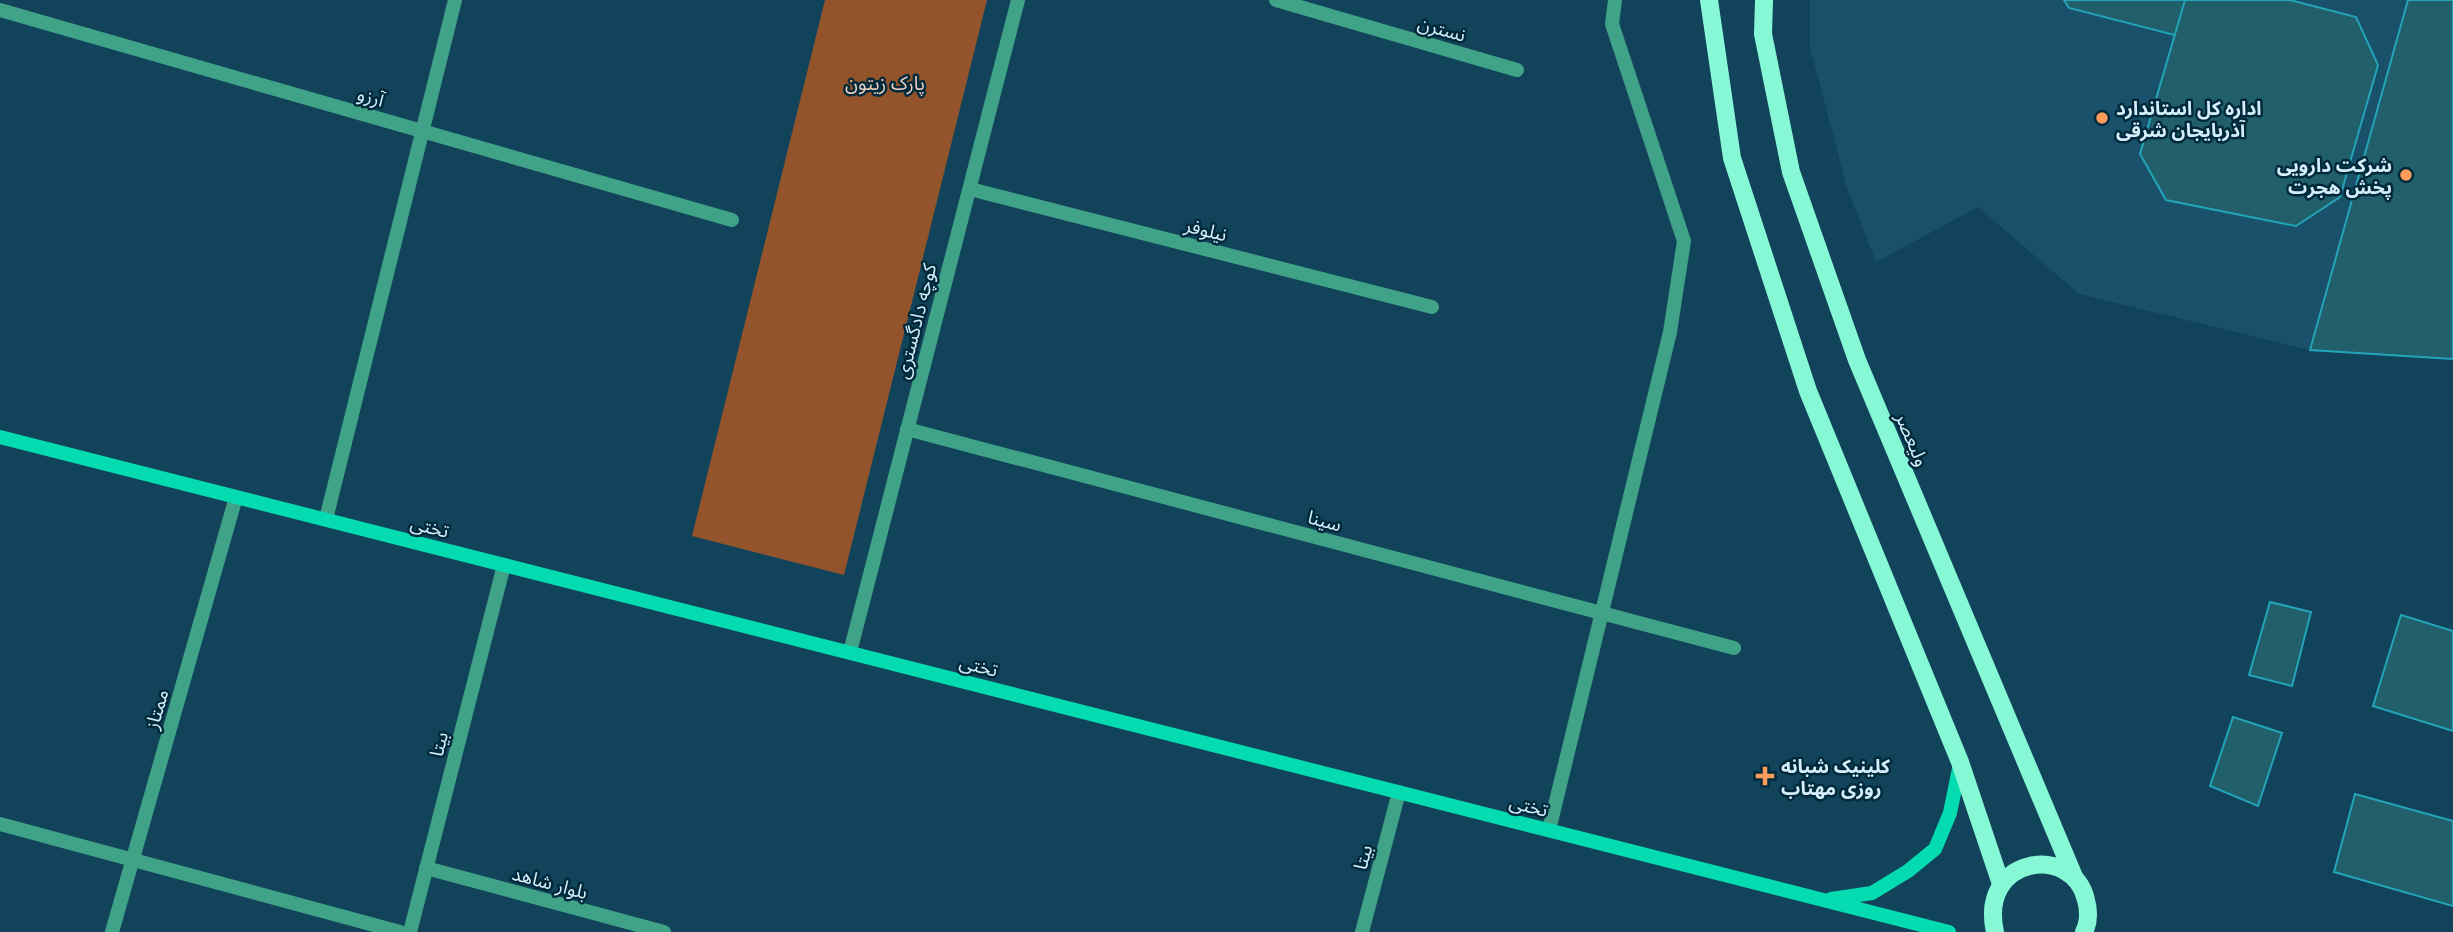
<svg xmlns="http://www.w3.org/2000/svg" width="2453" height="932" font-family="'Golos Text','Noto Sans Arabic',sans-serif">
	<rect width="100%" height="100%" fill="#11445b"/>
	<path fill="#19516a" d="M1810,0H2408L2310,350L2079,294L1978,207L1876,262L1847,188L1810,47Z"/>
	<path fill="#94542b" d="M825,0H987L844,575L692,536Z"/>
	<g fill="#215f6a" stroke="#23a4b8" stroke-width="2">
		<path d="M2064,0H2231L2225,22L2194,40L2069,8Z"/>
		<path d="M2185,0H2290L2356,17L2378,65L2340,197L2296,226L2166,200L2140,154Z"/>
		<path d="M2408,0H2453V359L2310,350Z"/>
		<path d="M2270,602L2311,612L2292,686L2249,675Z"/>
		<path d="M2401,615L2453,631V731L2373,706Z"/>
		<path d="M2233,717L2282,733L2258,806L2210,786Z"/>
		<path d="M2355,794L2453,821V906L2334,872Z"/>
	</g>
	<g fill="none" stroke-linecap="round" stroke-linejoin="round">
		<g stroke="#40a387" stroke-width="14">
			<path d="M1276,0L1517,70"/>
			<path d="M970,189L1432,307"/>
		</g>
		<g stroke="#40a387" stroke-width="14">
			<path d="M0,10L732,220"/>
			<path d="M907,429L1734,648"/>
			<path d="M326,519L455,0"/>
			<path d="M0,824L400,932"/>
			<path d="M1549,830L1670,332L1684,241L1612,24L1615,0"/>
			<path d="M426,868L664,932"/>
			<path d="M112,932L236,497"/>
			<path d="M410,932L504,565"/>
			<path d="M1362,932L1399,792"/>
		</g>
		<path stroke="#40a387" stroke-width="14" d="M850,652L1018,0"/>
		<g stroke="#05dbb0" stroke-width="14">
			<path d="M0,437L1949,932"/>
			<path d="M1831,899L1872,893L1908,871L1935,849L1950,813L1960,764"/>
		</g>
		<g stroke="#87f8d5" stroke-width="18">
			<path d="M1709,0L1732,158L1808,391L1960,762L2001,884"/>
			<path d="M1764,0L1763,34L1791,172L1857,360L2075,879"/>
			<path d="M1995,932C1978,856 2073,843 2086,900C2089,911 2089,922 2084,932"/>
		</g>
	</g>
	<g fill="#ff9b5b" stroke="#002a3b" stroke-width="2.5">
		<circle cx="2102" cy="118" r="7"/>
		<circle cx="2406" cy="175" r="7"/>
		<path d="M1761.5 765.5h7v7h7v7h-7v7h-7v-7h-7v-7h7z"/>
	</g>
	<g text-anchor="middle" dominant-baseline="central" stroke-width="5" stroke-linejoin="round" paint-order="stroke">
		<g font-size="19" fill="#d5eefb" stroke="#002a3b">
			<text transform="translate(1442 28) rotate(16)">نسترن</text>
			<text transform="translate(371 96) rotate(16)">آرزو</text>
			<text transform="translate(1206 229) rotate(14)">نیلوفر</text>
			<text transform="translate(915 321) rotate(-76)">کوچه دادگستری</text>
			<text transform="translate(1913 439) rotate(67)">ولیعصر</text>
			<text transform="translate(1325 520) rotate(15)">سینا</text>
			<text transform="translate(430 526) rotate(14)">تختى</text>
			<text transform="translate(979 665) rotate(14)">تختى</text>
			<text transform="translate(156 709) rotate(-74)">ممتاز</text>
			<text transform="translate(438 744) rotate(-76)">بیتا</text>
			<text transform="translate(1529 805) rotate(14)">تختى</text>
			<text transform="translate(1362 857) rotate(-75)">بیتا</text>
			<text transform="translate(550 882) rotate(15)">بلوار شاهد</text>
		</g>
		<g font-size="19" fill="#eed1c1" stroke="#002a3b">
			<text x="885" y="82">پارک زیتون</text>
		</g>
		<g font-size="19" font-weight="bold" fill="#d5eefb" stroke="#002a3b" text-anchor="start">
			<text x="2116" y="107">اداره کل استاندارد<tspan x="2116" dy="22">آذربایجان شرقی</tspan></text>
			<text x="2392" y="164" text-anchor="end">شرکت دارویی<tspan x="2392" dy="22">پخش هجرت</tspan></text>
			<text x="1781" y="765">کلینیک شبانه<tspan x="1781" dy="22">روزی مهتاب</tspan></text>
		</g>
	</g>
</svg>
